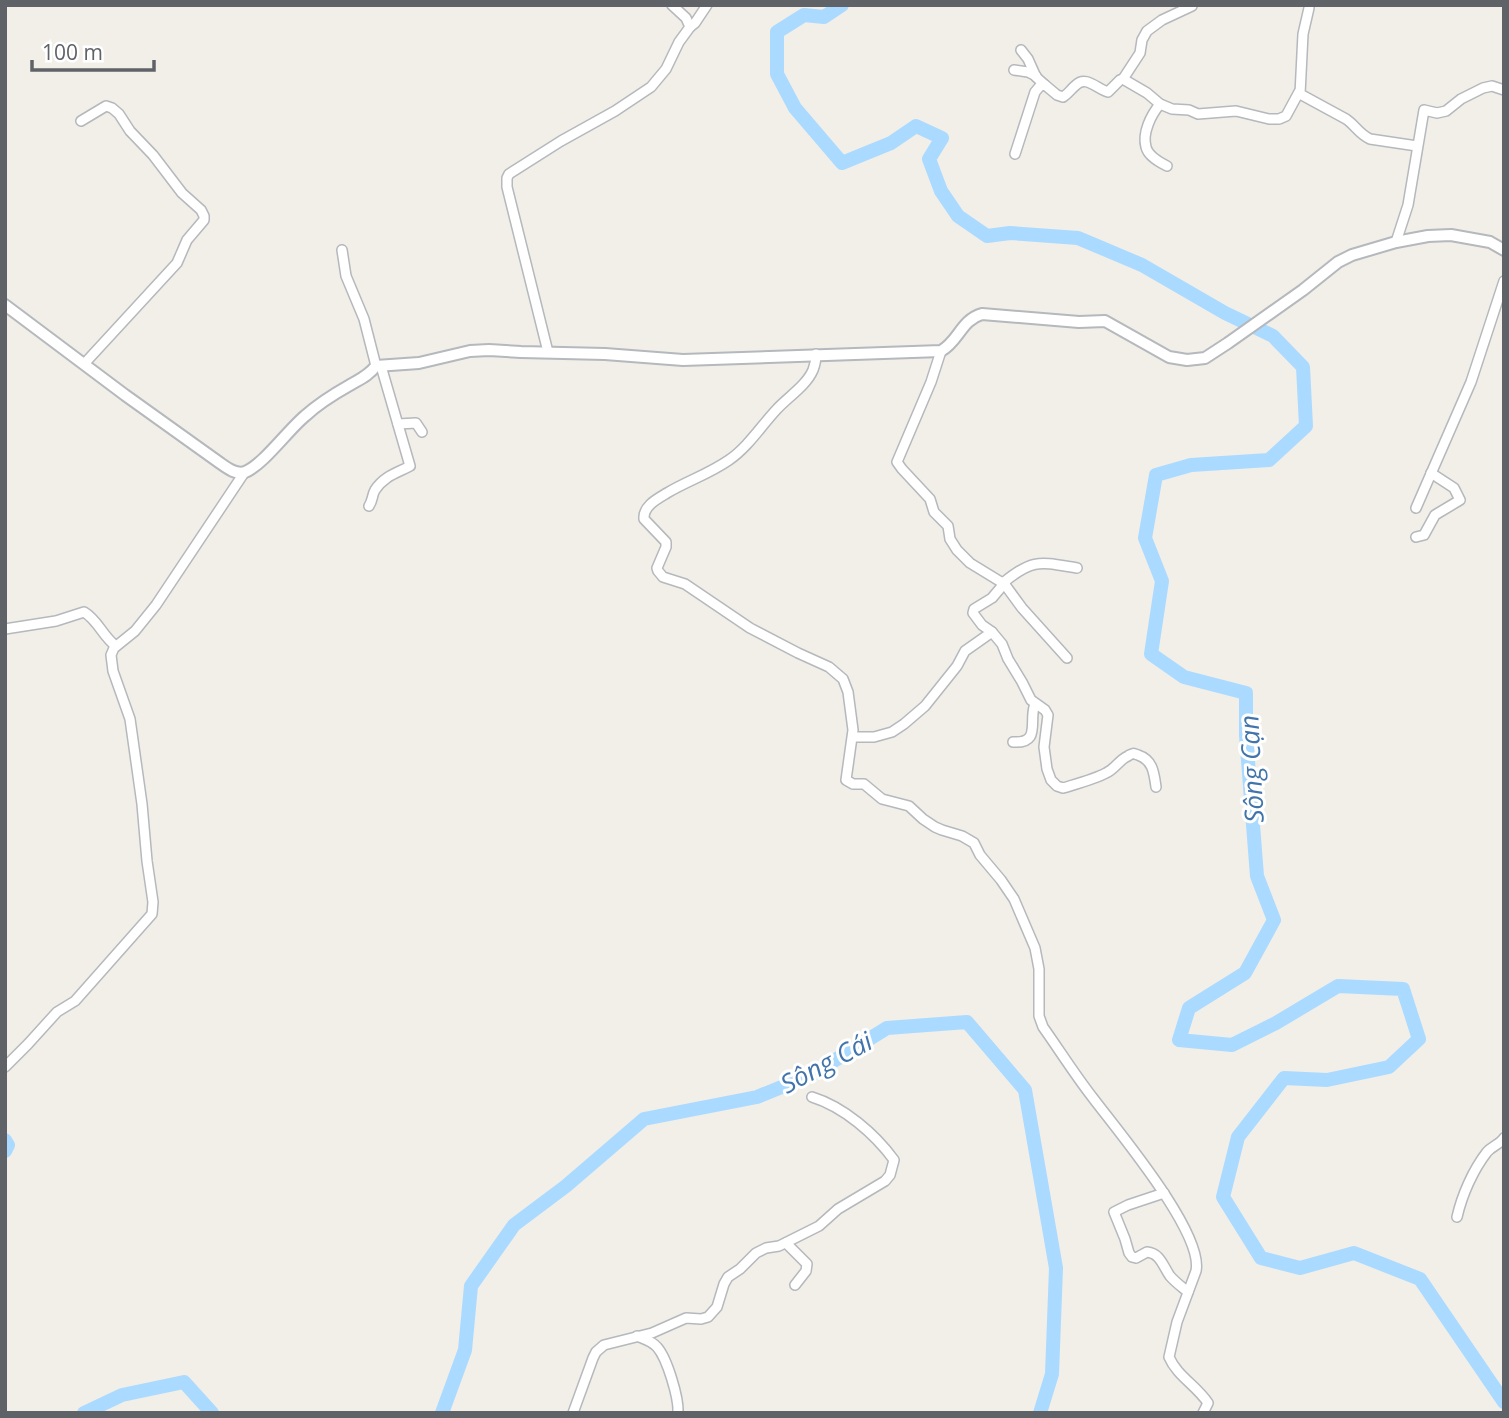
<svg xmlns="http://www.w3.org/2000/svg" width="1509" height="1418" font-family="'Open Sans',sans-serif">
	<rect width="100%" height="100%" fill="#f1efe8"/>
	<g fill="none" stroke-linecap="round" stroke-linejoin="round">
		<g stroke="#aadaff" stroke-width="14">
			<path d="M842,5L824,17L804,15L777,32V74L795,108L842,163L891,143L916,126L942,138L929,159L941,191L958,216L987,236L1010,233L1078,238L1142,265L1225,313L1273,336L1303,367L1306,426L1269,460L1191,465L1156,475L1145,538L1162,581L1151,654L1184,677L1246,693V735L1257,876L1274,920L1245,973L1189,1008L1179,1040L1232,1045L1276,1023L1338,986L1403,989L1419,1039L1389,1067L1327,1080L1284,1078L1238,1137L1223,1197L1261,1258L1300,1268L1354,1253L1420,1279L1504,1402"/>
			<path d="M5,1140L8,1145L5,1151"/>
			<path d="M84,1413L122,1395L184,1382L212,1413"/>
			<path d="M442,1413L465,1350L471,1286L514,1225L566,1186L644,1119L757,1097L811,1075L887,1028L967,1022L1025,1090L1056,1268L1052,1374L1040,1413"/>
		</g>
		<defs>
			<g id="minor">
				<path d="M1309,8L1303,34L1300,94L1346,119C1355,125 1359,134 1370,139L1417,146"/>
				<path d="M690,27L695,23L707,5"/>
				<path d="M1021,50L1028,59L1036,77L1045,85"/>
				<path d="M1014,70L1028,72L1036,76"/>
				<path d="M1123,79L1140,53L1142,40L1147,31L1162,20L1192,6"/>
				<path d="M1160,104C1151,115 1142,133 1146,147C1148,156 1159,162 1167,166"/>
				<path d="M81,121L106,106L112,108L119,114L130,131L153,155L182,193L201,210L204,216V220L187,240L177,263L84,364"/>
				<path d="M1015,154L1035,92L1040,86L1045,85L1057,95L1063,97C1068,94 1071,89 1076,85C1086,75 1097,89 1108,92L1120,80L1123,79L1147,93L1160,104L1172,109L1189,110L1198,114L1236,111L1269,119H1279L1286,116L1299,92"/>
				<path d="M1396,242L1408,205L1424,110L1437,113L1446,111L1461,99L1483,88L1492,86L1504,90"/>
				<path d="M342,250L346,276L364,319L376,366"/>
				<path d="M548,352L507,187V178L509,174L561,141L615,111L651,87L666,69L679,42L690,27L686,18L672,5"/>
				<path d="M816,354C816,359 815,365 813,370C806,386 788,397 777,409C761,426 748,447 729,460C709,474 687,481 667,493C657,499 643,506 644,519L666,542V547L657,568L658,571L663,577L685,584L750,628L798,653L829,667L843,679L848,692L853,730L846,780L853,784H864L882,799L909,806L923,819L935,827L942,830L962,836L974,843L980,855L1001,880L1014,899L1035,948L1039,969V1016L1043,1027C1060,1051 1075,1075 1093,1098C1117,1130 1204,1233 1196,1271L1177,1322L1169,1357C1177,1376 1197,1386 1208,1403L1203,1413"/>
				<path d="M398,424L416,423L422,432"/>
				<path d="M369,506C373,500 372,495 375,490C384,476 397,473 410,466L381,366"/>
				<path d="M1416,508L1471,382L1504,281"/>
				<path d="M1416,537L1424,535L1435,515L1460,500L1454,488L1431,473"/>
				<path d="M1003,582L1022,608L1067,658"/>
				<path d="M1003,583C1033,558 1040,562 1077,568"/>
				<path d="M5,629L56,621L84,612C98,620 103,637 116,646"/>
				<path d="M992,632L1002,644L1008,659L1022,682L1031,700L1045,710L1048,715L1044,747L1047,769L1051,780L1057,786L1063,788C1076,784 1095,779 1106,773C1115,769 1119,760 1128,756C1133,753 1132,753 1138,755C1153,760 1154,773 1156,787"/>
				<path d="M853,737H874L892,732L904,724L925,706L957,666L965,651L992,632L982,625L973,613L974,609L992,598L1003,585L1001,582L970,563L957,550L950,539L948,526L934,512L930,499L902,469L897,462L931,382L941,351"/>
				<path d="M1013,742C1042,744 1028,720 1035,704"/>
				<path d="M5,1067L28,1044L57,1012L75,1001L152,914L153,902L147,861L142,804L130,719L113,671L111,655L114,648L135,631L156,605L244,473"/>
				<path d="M1164,1193L1128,1205L1114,1212L1125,1239L1129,1253L1132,1257L1136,1258L1147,1252C1160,1253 1163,1266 1170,1276C1175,1282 1182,1287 1188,1292"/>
				<path d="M1457,1217C1462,1195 1473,1170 1487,1152C1492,1146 1499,1145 1504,1138"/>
				<path d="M786,1243L807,1264L806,1271L795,1285"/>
				<path d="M637,1336C644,1339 652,1341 657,1347C667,1358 679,1398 678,1413"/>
				<path d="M573,1413L593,1358L596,1352L604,1345L652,1333L686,1318L701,1319L708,1317L717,1307L724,1284L728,1277L740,1269L756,1253L766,1248L779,1246L819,1226L838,1209L885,1181L890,1175L894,1160C875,1134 844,1107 812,1097"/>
			</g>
			<path id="tertiary" d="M5,305L125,395L220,463C227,468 236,475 245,472C263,465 288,430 305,416C318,404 334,394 350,385C360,379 368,376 376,366L419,363L470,351L489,350L521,352L605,354L683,360L941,351C959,341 961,320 982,314L1079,322L1105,321L1169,357L1187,360L1205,358L1228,343L1303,290L1338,262L1352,255L1396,242L1428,236L1451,235L1490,242L1504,250"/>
		</defs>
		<use href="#minor" stroke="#b5b8bc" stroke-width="12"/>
		<use href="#tertiary" stroke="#b5b8bc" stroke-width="14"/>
		<use href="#minor" stroke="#fff" stroke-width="9"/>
		<use href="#tertiary" stroke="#fff" stroke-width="10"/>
	</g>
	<g text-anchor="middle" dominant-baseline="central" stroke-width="6" stroke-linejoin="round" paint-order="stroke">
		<g font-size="26" font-style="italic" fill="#4174aa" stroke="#fff">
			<text transform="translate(1251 769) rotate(-93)">Sông Cạn</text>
			<text transform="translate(826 1062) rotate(-28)">Sông Cái</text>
		</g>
	</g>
	<rect width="1509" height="1418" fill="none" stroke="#5f6368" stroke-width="14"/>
	<path d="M32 60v10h122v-10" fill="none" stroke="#5f6368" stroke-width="3.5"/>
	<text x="42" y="60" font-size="21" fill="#5f6368" stroke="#ffffff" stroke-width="5" paint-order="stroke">100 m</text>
</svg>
